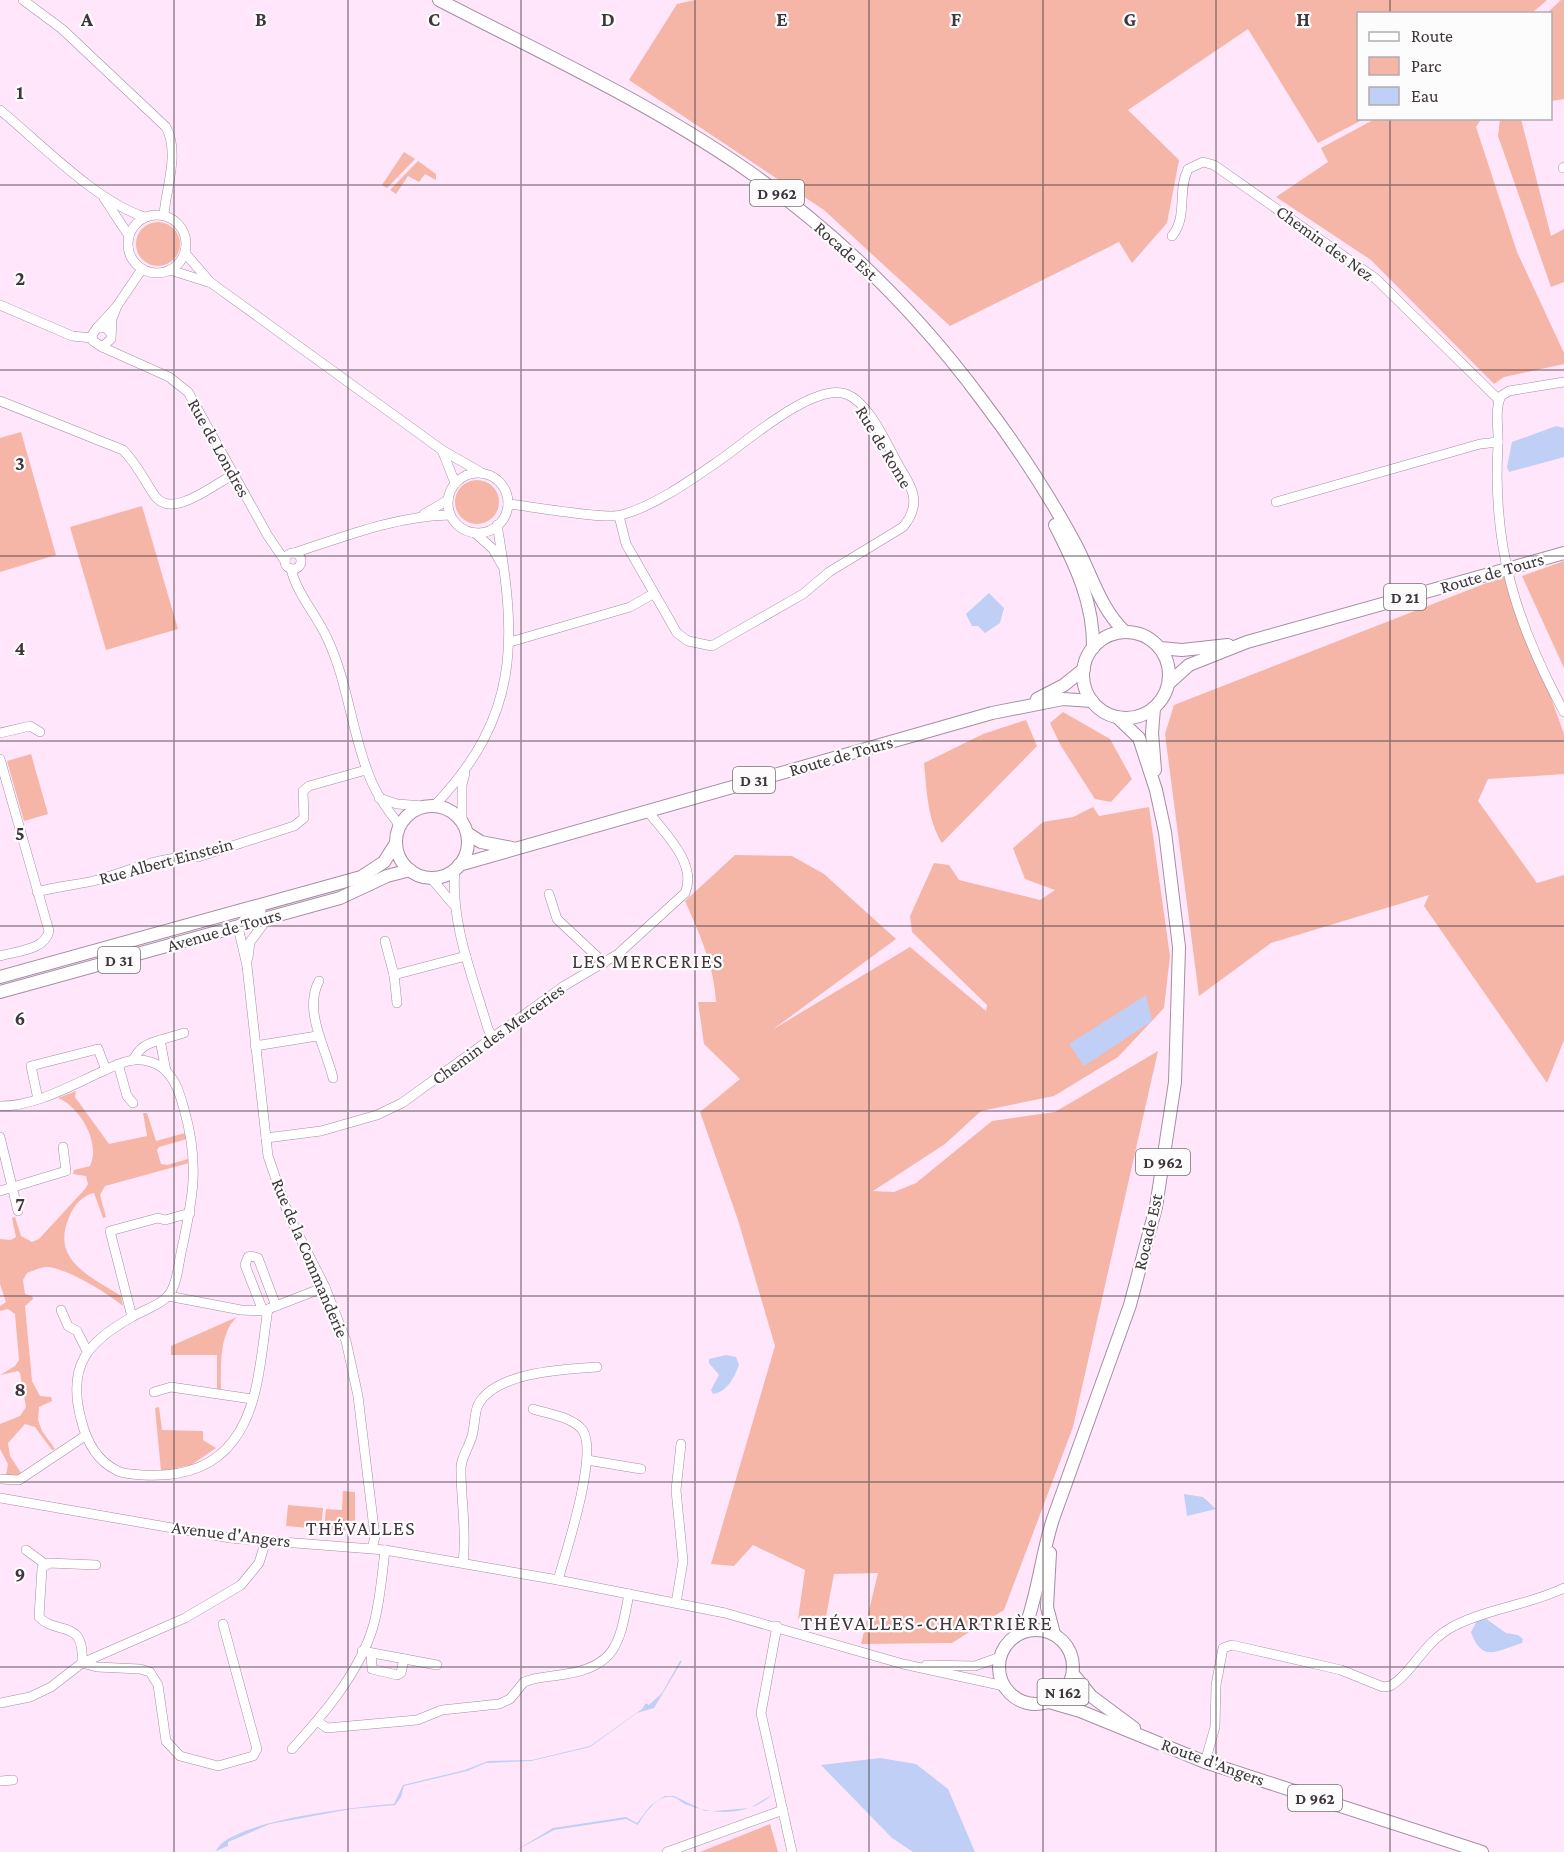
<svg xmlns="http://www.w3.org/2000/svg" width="1564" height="1852" font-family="'Crimson Pro',serif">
	<rect width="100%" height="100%" fill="#ffe6fb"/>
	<g fill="#f5b6a7">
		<path d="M695,0H1547L1532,13L1358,14V118L1364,119L1318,143L1248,29L1128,110L1179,160L1167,223L1132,263L1119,242L950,326L824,210L629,80L677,4Z"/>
		<path d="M1561,0H1564V99L1551,101L1550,14L1547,13Z"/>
		<path d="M1375,119H1481L1476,127L1517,252L1564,353V364L1504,377L1494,384L1371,260L1276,197L1328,162L1321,148Z"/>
		<path d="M1500,119H1521L1551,236L1564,229V282L1551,287L1498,136Z"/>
		<path d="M404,152L415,159L387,188L382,185Z"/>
		<path d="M418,161L436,174V180L425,174L419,182L408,176L396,194L390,190Z"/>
		<circle cx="158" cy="244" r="22"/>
		<path d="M21,432L56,555L0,572V438Z"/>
		<circle cx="477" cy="502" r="22"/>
		<path d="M142,506L178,629L106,650L70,527Z"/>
		<path d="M1564,561V668L1522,576Z"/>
		<path d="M1507,575L1564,734V774L1488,779L1478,801L1537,883L1564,875V1040L1547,1083L1424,906L1429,895L1271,943L1199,996L1165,734L1174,705Z"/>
		<path d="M1063,712L1110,739L1132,779L1111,802L1095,799L1061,746L1050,723Z"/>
		<path d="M1026,720L1037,746L942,843C927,819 927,791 924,763L983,734Z"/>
		<path d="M31,754L48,814L24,821L7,761Z"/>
		<path d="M1093,807L1099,816L1149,807L1170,956L1164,1008L1118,1057L1054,1096L981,1111L945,1144L873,1191L894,1192L916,1183L992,1121L1055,1112L1158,1051L1073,1427L1004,1610L952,1643L861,1644L878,1573L834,1574L824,1627L798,1619L805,1570L753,1545L734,1566L711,1564L775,1346L738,1220L700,1112L740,1079L704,1044L698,1002H716C714,965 700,935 685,901L735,855L792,856L824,874L896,939L772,1030L910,947L986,1011L987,1005L912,932L910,916L934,863L949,865L959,880L1040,900L1055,890L1025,879L1013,848L1043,822L1073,817Z"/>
		<path d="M76,1091L75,1097L109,1144L147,1136L143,1113H147L156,1141L185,1133L187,1139L159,1147L157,1150L161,1164L167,1165L188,1159L189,1163L105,1186L100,1195L106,1217L103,1218L94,1193C83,1195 74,1205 70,1215C49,1260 90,1276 121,1296L123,1306C109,1294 64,1266 45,1267C40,1268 32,1271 27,1273L23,1280L25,1294L32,1296L33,1299L25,1306L32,1381L40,1396L51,1397L52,1401L39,1407L38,1420L42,1431L55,1449L52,1450L35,1427L25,1424L8,1443L10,1456L21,1473L14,1477L6,1475L8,1464L0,1449V1424L20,1416L26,1407L20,1373L18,1371L0,1375L15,1366L19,1360L15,1314L8,1309L0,1311V1306L6,1302L0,1284V1239L11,1240L16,1237L12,1218L15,1217L21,1236L32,1242L39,1239L85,1189L88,1184L86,1176L73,1174L74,1170L90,1166C101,1143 80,1107 58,1098Z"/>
		<path d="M237,1317C219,1333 221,1366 221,1389H217V1355H171V1346Z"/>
		<path d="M159,1407L162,1430L203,1431V1440L216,1448L191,1465L161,1471L155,1408Z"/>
		<path d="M343,1491L355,1492V1531L324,1529L326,1509L342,1510Z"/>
		<path d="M288,1505L323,1508L321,1529L286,1526Z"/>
		<path d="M770,1824L778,1852H700Z"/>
	</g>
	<g fill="#bfcff5">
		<path d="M1556,426L1564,428V457L1509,472L1507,467L1512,442Z"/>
		<path d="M989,593L1004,608L1000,623L985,633L978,626H972L966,614Z"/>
		<path d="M1146,995L1152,1021L1084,1066L1069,1044Z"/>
		<path d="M726,1355L736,1357L739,1365C734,1378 727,1392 713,1394L711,1390L719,1375L709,1363V1359Z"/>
		<path d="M1184,1494L1203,1497L1216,1509L1187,1516Z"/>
		<path d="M1485,1618L1506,1633L1518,1635L1523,1639L1522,1643C1498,1650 1482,1664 1471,1632L1478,1619Z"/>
		<path d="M680,1661H682L654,1708L637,1713L590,1747L531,1761L486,1763L467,1771L404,1786L401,1797L395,1805L351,1809L270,1824L228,1842V1846L216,1851C228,1821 360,1806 394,1804L403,1785L465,1770L488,1761L532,1760L590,1746L642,1709L646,1703L649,1705L662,1693Z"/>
		<path d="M880,1758L916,1764L948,1789L975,1852H913L892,1838L821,1765Z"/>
		<path d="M773,1794C750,1815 717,1816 688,1805C680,1803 677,1795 667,1797C655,1799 644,1814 638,1825L626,1819L554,1830L513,1852L553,1828L626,1817L637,1823L650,1806L665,1796H674L705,1811H714L750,1808Z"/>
	</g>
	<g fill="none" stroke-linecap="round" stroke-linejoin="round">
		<defs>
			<g id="minor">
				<path d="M23,0L62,29L166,127C180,153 166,187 164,215"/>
				<path d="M0,110C39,142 98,203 145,217"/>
				<path d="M1563,168L1564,167"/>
				<path d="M104,198L129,236"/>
				<circle cx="157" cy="244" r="29"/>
				<path d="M1172,236C1188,217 1177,191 1188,169L1203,162L1214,165L1375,278L1499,400"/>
				<path d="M185,253L210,282L442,450L482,473"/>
				<path d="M170,270L208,282"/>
				<path d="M0,305L72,336L92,338"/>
				<path d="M97,328L117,306L142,269"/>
				<path d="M111,334L107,328H97L92,335L93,341L102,347L111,339L112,319L117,306"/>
				<path d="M102,347L169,377L188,392L268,536L285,561"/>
				<path d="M1564,382L1509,391L1501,396C1494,410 1499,430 1498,445C1492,547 1516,623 1564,712"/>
				<path d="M0,401L123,450C137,464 144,480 155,496C172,520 214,484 233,475"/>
				<path d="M442,450L455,483"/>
				<circle cx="478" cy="503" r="30"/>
				<path d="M1276,502L1480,444L1498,442"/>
				<path d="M508,504C530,506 604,520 621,515C655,506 691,480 720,460C746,442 814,382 846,394C869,402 887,445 899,466C913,489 922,504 903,527L829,572L803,594L712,646L688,641L677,633L626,544L619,516"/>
				<path d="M424,514L448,500"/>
				<path d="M475,533L493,549L502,565"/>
				<circle cx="293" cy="561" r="8"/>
				<path d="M294,553C346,536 396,516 450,515"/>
				<path d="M291,569C297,594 316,614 327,638C347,680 351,727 367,770C374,791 386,808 400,826"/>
				<path d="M510,642L630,607L653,594"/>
				<path d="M0,733L30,726L40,732"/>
				<path d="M0,759L49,931C45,950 17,951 0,956"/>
				<path d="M379,798L397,804L424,806"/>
				<path d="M435,805C520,716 517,640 497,525"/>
				<path d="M462,821V785L465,773"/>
				<path d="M455,869C450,923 473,977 488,1029L494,1039"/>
				<path d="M431,878L453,904"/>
				<path d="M37,892C57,886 78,885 97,880C129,871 164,855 198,857L294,826L304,818L303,791L309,786L366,770"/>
				<path d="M549,894L557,919L604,963"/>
				<path d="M261,910L247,916L238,927L247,966L268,1156L288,1214L325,1287L346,1341L358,1396L375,1537L372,1548"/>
				<path d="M385,941L394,975L397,1003"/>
				<path d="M248,958L250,942L268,918"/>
				<path d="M394,975L466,956"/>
				<path d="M319,981C303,1011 326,1048 333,1078"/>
				<path d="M160,1040L184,1033"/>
				<path d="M255,1046L317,1036"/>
				<path d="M133,1060C140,1047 146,1044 160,1040L166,1071"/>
				<path d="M118,1064L127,1096L133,1103"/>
				<path d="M38,1099L31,1066L98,1049L106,1070"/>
				<path d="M0,1106C35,1106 68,1087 99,1073C110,1068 122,1061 134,1060C145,1059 159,1063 167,1072C177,1083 180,1095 184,1109C200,1164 193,1198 181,1253C178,1267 177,1285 168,1296C159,1306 143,1310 132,1317C87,1342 67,1366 81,1419C86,1440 96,1460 116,1470C124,1475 134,1474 143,1475C177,1477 211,1470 233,1441C260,1407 261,1351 268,1309"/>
				<path d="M0,1137L18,1211"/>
				<path d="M266,1138L321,1131L377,1115L402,1103L564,986L618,954L685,893C698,863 663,832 647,810"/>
				<path d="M0,1191L66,1171L63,1147"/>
				<path d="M168,1296L241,1310L263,1311L325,1287"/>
				<path d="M61,1310L68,1326L77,1331L87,1351"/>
				<path d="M263,1311L245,1265L248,1257L251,1256L258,1258L276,1306"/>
				<path d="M132,1317L110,1231L158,1218L165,1220L190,1213"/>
				<path d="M154,1392L171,1387L252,1399"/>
				<path d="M533,1409C548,1414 574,1417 583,1431C598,1455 566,1552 558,1580"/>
				<path d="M587,1460L641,1469"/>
				<path d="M0,1479L19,1480L85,1436"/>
				<path d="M0,1498L230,1538L385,1550L558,1580L725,1613L903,1664L1004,1686"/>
				<path d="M26,1550L45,1564"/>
				<path d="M463,1562C467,1532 461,1501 461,1471C460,1458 469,1448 472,1436C475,1426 474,1414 478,1405C495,1372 565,1369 597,1367"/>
				<path d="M676,1603L683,1561L676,1490L681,1444"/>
				<path d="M777,1626L761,1713L792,1852"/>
				<path d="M362,1651L437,1665"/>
				<path d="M371,1653L372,1669L397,1675L401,1673L404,1659"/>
				<path d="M82,1663L97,1667L140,1669L150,1672L158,1685L166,1741L180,1756L218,1766L253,1756L257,1749L223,1624"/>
				<path d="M82,1663C85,1617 56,1636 39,1617L42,1568L49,1563L96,1565"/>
				<path d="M926,1665L975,1666L1000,1657"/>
				<path d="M0,1703L30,1697L51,1687L82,1663L185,1618L241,1585L259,1563L266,1540"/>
				<path d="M317,1721L327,1728L417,1720L442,1710L499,1704L510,1699L524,1682C538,1676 551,1677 566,1674C618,1666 620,1640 629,1594"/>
				<path d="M292,1749C324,1714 359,1673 373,1627C380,1603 382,1575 385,1550"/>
				<path d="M1205,1762L1215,1727L1216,1685L1223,1648L1232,1645L1341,1670L1383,1687L1390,1686C1412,1674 1424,1641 1454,1626C1489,1608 1529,1605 1564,1588"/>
				<path d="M0,1781L13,1780"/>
				<path d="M667,1852L783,1810"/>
			</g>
			<g id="major">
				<path d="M439,0C547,56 659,107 758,178C844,240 919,315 982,400C1017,446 1049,495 1076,545C1092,576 1100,608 1125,632"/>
				<path d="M1055,525C1075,564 1094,603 1093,648"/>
				<circle cx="1126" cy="675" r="43"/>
				<path d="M1160,648L1182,650L1228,645"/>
				<path d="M1169,683L1189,665L1247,642L1564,553"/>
				<path d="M1037,699L1064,685L1084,669"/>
				<path d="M1154,708L1152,733L1155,770"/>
				<circle cx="432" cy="842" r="36"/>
				<path d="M467,833L481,842L512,848"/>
				<path d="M459,865L992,713L1063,699L1092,701"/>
				<path d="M0,977L361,877L384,862L396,843"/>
				<path d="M0,992L340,898L387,876L410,870"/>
				<path d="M1050,1553L1047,1607L1054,1634"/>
				<circle cx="1036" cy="1667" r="37"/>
				<path d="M1024,1631C1038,1595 1041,1556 1053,1519L1130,1305L1156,1207L1175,1082L1179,947L1165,832L1156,790L1139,738L1117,717"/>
				<path d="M1073,1674L1091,1696L1134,1728"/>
				<path d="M1049,1702L1080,1711L1205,1762L1482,1852"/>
			</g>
		</defs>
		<use href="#minor" stroke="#a58ea2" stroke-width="10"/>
		<use href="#major" stroke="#a58ea2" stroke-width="14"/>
		<use href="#minor" stroke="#fff" stroke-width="9"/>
		<use href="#major" stroke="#fff" stroke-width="12"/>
	</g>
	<path fill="none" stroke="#3e353d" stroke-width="1.5" stroke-opacity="0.55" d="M174,0V1852M348,0V1852M521,0V1852M695,0V1852M869,0V1852M1043,0V1852M1216,0V1852M1390,0V14M1390,118V1852M0,185H1564M0,370H1564M0,556H1564M0,741H1564M0,926H1564M0,1111H1564M0,1296H1564M0,1482H1564M0,1667H1564"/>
	<g text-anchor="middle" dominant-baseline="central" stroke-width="4.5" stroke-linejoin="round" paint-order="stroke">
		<g fill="#fcfcfc" stroke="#777176" stroke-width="1.5">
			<rect x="750" y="180" width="54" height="26" rx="4.5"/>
			<rect x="1384" y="584" width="42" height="26" rx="4.5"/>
			<rect x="733" y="767" width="42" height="26" rx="4.5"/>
			<rect x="98" y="947" width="42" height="26" rx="4.5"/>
			<rect x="1136" y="1149" width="54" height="26" rx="4.5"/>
			<rect x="1037.5" y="1679" width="51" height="26" rx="4.5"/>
			<rect x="1288" y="1785" width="54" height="26" rx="4.5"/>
		</g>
		<g font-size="16" font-weight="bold" fill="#3e353d">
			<text x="777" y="193">D 962</text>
			<text x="1405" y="597">D 21</text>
			<text x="754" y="780">D 31</text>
			<text x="119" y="960">D 31</text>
			<text x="1163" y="1162">D 962</text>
			<text x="1063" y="1692">N 162</text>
			<text x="1315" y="1798">D 962</text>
		</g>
		<g font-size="18" fill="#3e353d" stroke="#fcfcfc">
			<text transform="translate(1325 243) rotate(36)">Chemin des Nez</text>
			<text transform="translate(846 251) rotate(42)">Rocade Est</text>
			<text transform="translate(884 447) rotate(59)">Rue de Rome</text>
			<text transform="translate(219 448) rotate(61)">Rue de Londres</text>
			<text transform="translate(1492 573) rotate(-16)">Route de Tours</text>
			<text transform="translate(841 756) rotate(-16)">Route de Tours</text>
			<text transform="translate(166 861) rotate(-15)">Rue Albert Einstein</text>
			<text transform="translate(224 930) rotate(-16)">Avenue de Tours</text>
			<text transform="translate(498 1034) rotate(-36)">Chemin des Merceries</text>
			<text transform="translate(1148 1232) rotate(-77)">Rocade Est</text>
			<text transform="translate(310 1258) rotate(67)">Rue de la Commanderie</text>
			<text transform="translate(231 1534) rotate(7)">Avenue d'Angers</text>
			<text transform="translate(1213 1762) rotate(20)">Route d'Angers</text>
		</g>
		<g font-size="20" letter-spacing="1.5" fill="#3e353d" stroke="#fcfcfc">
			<text x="648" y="961">LES MERCERIES</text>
			<text x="361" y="1528">THÉVALLES</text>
		</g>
		<g font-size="21" letter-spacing="1.5" fill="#3e353d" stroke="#fcfcfc">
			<text x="927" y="1623">THÉVALLES-CHARTRIÈRE</text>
		</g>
	</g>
	<g font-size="20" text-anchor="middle" font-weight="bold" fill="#3e353d" stroke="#fcfcfc" stroke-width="4.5" stroke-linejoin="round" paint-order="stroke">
		<text x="87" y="26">A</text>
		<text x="261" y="26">B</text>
		<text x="434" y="26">C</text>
		<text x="608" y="26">D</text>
		<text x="782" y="26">E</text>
		<text x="956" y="26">F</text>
		<text x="1130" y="26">G</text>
		<text x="1303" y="26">H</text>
		<text x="20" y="99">1</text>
		<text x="20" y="285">2</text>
		<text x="20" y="470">3</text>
		<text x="20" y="655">4</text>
		<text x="20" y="840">5</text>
		<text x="20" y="1025">6</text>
		<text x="20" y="1211">7</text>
		<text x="20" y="1396">8</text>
		<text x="20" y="1581">9</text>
	</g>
	<rect x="1357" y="12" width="195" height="108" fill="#fcfcfc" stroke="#b0acb0" stroke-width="1.5"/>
	<rect x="1369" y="32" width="30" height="9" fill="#ffffff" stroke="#b0acb0" stroke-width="1.5"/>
	<text x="1411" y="42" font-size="18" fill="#3e353d">Route</text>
	<rect x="1369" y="57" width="30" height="18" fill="#f5b6a7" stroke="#b0acb0" stroke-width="1.5"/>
	<text x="1411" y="72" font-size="18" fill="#3e353d">Parc</text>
	<rect x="1369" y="87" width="30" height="18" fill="#bfcff5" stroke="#b0acb0" stroke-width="1.5"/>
	<text x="1411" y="102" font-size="18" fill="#3e353d">Eau</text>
</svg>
